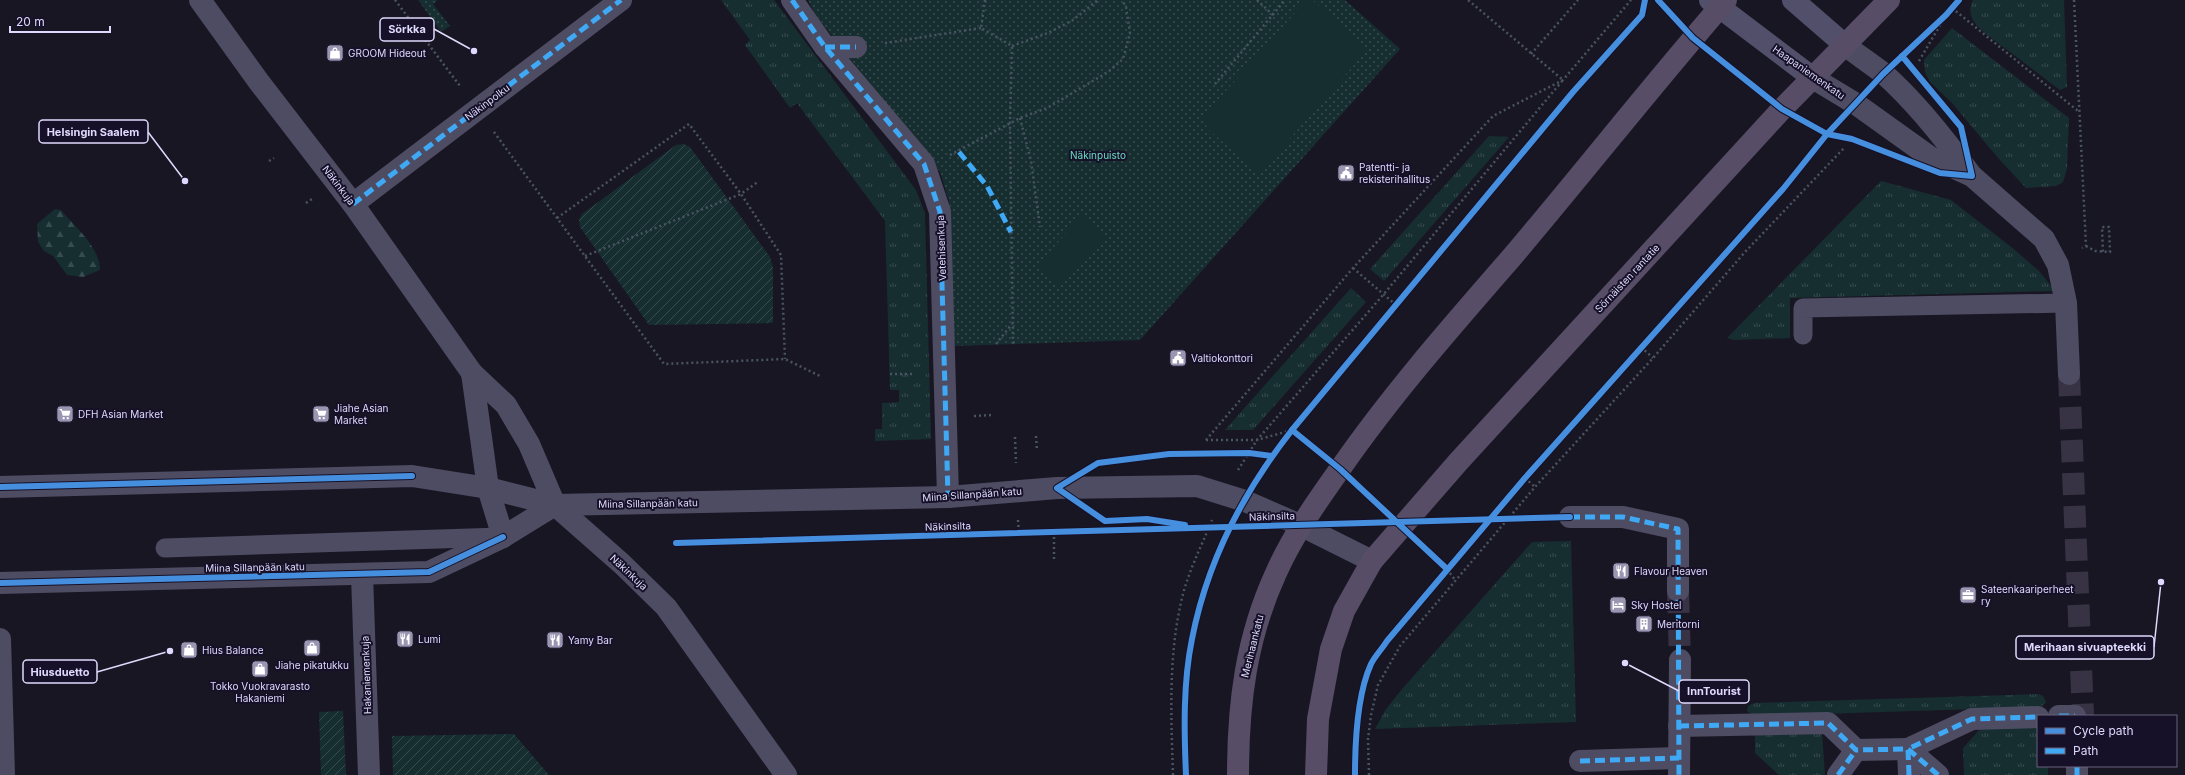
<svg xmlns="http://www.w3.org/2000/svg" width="2185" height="775" font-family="Inter,sans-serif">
	<defs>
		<pattern id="grass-tufts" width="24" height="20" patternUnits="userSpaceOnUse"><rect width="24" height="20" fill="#162e30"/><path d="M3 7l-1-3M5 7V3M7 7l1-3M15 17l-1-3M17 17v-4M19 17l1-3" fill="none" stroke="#374c4f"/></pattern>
		<pattern id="forest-firs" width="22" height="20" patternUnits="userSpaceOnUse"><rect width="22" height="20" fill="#162e30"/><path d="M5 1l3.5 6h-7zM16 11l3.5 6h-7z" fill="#374c4f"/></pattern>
		<pattern id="park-dots" width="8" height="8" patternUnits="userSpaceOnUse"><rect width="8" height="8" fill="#162e30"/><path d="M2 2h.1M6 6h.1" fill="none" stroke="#374c4f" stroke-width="1.8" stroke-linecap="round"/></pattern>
		<pattern id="garden-furrows" width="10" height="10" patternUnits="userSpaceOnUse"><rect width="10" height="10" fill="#162e30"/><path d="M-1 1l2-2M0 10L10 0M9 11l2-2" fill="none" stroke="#374c4f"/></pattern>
	</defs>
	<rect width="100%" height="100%" fill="#191623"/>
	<g fill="url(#grass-tufts)">
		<path d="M721,0H774L916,190L925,213L931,439L875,441V429H882V403L899,402V390H890L885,221L797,103L790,108L745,45L750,40Z"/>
		<path d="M1973,0H2064L2067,87L2060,90L1985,33C1974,24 1966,15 1973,0Z"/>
		<path d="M1952,28L2069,118L2067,169L2063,182L2056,186L2026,188L1999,159L1952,103L1930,82L1925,72L1924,60Z"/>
		<path d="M1489,136L1509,137L1384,281L1370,269Z"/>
		<path d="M1881,181L1951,200L2015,250L2039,271L2055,291L1790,298V338L1734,340L1727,338Z"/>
		<path d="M1351,288L1366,302L1253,430H1225Z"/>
		<path d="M1571,541L1576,722L1375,729L1386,709L1403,688L1532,542Z"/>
		<path d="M2039,694L2043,696L2046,702L2041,707L1754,716L1747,711L1748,706L1754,703Z"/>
		<path d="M2038,727V766H2048V775H1964L1963,748L1981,728Z"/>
		<path d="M1822,733L1825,775H1779L1755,753V735Z"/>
	</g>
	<path fill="url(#forest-firs)" d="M55,209L61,210C75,227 100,247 100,270L83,277L67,275L53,256L44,251L38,242L37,224Z"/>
	<g fill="url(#park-dots)">
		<path d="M418,0H438L433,4L450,26L441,32Z"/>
		<path d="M808,0H1345L1400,49L1140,340L953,346L949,201L940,172L825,27L815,14Z"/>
	</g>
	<g fill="url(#garden-furrows)">
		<path d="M684,144L690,147L770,257L773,268V323L649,325L580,227L579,220L582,214L676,145Z"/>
		<path d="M343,711L346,775H321L319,712Z"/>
		<path d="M514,734L549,775H393L392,736Z"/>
	</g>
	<g fill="#162e30">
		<path d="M1306,0H1312L1368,49L1259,174L1207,128L1204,116Z"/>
		<path d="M1082,215L1105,236L1060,286L1037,266Z"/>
	</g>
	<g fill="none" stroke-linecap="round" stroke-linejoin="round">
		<path stroke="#373344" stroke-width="22" stroke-dasharray="22 11" stroke-linecap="butt" d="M1678,591L1680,660"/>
		<path stroke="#373344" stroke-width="22" stroke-dasharray="22 11" stroke-linecap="butt" d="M2069,374L2083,716"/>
		<g stroke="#495462" stroke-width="2.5" stroke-dasharray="2 3" stroke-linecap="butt">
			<path d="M395,0L460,86"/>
			<path d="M985,0L981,28L1012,46L1010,124L1013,344"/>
			<path d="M1257,0L1273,15"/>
			<path d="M2074,0L2086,246L2082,248"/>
			<path d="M1952,8L2078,111"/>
			<path d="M885,43L981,28"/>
			<path d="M1012,46L1048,33L1073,20L1098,0"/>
			<path d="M1531,54L1578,0"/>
			<path d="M1919,61L1946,15"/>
			<path d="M1215,84L1285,0"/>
			<path d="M1020,118L1031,161L1040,227"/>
			<path d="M494,132L664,364L785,359L822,377"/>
			<path d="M950,155L1020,118L1047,108L1108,72L1123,59L1130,33L1126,7L1122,0"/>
			<path d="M269,161L274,158"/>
			<path d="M306,203L312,199"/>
			<path d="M557,218L689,124L741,194L781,255L785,359"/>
			<path d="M2086,246L2095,251L2110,252L2109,227H2102L2103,253"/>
			<path d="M585,256L741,194L759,181"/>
			<path d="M1353,268L1396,305"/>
			<path d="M996,344L1012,324"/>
			<path d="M1641,347L1653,358"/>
			<path d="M890,374H915"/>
			<path d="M974,416L992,415"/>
			<path d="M1036,436L1037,450"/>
			<path d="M1015,437L1016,463"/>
			<path d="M1206,440L1353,268L1493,116L1563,80L1631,0"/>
			<path d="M1206,440H1257L1292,430"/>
			<path d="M1238,470L1257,440L1383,295L1563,80L1468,0"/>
			<path d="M1525,478L1535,487"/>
			<path d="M1018,520L1019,534"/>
			<path d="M1054,532V562"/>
			<path d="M1447,569L1455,580"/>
			<path d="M1173,775C1171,714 1168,653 1183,594C1190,568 1202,545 1212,520"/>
			<path d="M1369,775L1368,739L1371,715L1378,685L1400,646L1535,487L1653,358L1745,252L1844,148"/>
		</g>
		<g stroke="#4e4c63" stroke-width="19">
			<path d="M1803,335V308L2066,303"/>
			<path d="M165,548L501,537"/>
		</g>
		<g stroke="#4e4c63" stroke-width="22">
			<path d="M792,0L825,47L924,164L940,212L948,497"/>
			<path d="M825,47H856"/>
			<path d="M353,204L621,0"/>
			<path d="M1570,517H1623L1678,529V591"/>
			<path d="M2059,716H2075"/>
			<path d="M1679,726L1828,723L1856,750L1908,749L1938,775"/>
			<path d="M1580,761L1679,758"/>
			<path d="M2077,766V775"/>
			<path d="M1679,775L1680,660"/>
			<path d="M1838,775L1856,750"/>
			<path d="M1909,775L1908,749L1972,719L2038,717"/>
		</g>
		<g stroke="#4e4c63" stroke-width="22">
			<path d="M200,0L259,82L353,204L472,373L506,405L529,444L555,505L622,564L666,607L786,775"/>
			<path d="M1846,46C1858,55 1871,64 1883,73C1917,103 1945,139 1971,175"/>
			<path d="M1813,78L1856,104L1930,157L1972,176L2044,239L2058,265L2066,303L2069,374"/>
			<path d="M472,373L488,488L503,537"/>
			<path d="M0,487L412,476L488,488L555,505L948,497L1057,488L1197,486L1245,501L1300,525L1372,561"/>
			<path d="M362,575L369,775"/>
			<path d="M0,583L429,572L503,537L555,505"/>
			<path d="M0,639L4,775"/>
		</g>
		<g stroke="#514f69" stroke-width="22">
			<path d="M1710,0L1813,78"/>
			<path d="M1793,0L1846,46"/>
		</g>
		<g stroke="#574d67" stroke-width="22">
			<path d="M1238,775C1238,704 1246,638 1276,573C1293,535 1316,503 1340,469C1392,394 1452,326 1512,257C1584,172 1653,84 1726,0"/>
			<path d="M1316,775L1318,719L1331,649L1344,611L1372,561L1459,461L1782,109L1889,0"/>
		</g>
		<g stroke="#3fa9f5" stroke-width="5" stroke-dasharray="10 5" stroke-linecap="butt">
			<path d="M792,0L825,47L924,164L940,212L948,497"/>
			<path d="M825,47H856"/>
			<path d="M959,152L987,186L1011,232"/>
			<path d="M353,204L621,0"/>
			<path d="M1570,517H1623L1678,529L1679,775"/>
			<path d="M1664,626H1679"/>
			<path d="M2059,716H2075"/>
			<path d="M1679,726L1828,723L1856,750L1908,749L1938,775"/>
			<path d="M1580,761L1679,758"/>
			<path d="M2077,766V775"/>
			<path d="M1838,775L1856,750"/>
			<path d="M1909,775L1908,749L1972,719L2038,717"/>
		</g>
		<defs>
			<g id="cycleway">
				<path d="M1658,0L1693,38L1782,109L1827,134L1852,139L1940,173L1972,176L1961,127L1902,56"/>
				<path d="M1292,430L1340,469L1447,569"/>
				<path d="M0,487L412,476"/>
				<path d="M1185,525L1147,519L1105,521L1057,488L1098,463L1169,454L1249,453L1272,456"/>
				<path d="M676,543L1570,517"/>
				<path d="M0,583L429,572L503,537"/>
				<path d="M1186,775C1184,730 1183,683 1192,639C1207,562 1244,491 1292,430L1573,92L1642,15L1645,0"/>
				<path d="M1355,775C1355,741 1357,695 1371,664C1375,656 1382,649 1387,641L1525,478L1783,189L1827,134L1883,74L1946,15L1959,0"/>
			</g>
		</defs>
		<use href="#cycleway" stroke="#161128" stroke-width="8"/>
		<use href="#cycleway" stroke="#468fdf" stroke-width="6"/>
	</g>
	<defs>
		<symbol id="shop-square" viewBox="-11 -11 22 22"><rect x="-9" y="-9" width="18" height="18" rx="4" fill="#9a95b1" stroke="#161128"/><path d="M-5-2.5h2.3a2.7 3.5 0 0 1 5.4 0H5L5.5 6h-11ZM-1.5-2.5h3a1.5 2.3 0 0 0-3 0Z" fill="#fff"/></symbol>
		<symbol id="civic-square" viewBox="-11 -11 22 22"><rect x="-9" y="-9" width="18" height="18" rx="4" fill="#9a95b1" stroke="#161128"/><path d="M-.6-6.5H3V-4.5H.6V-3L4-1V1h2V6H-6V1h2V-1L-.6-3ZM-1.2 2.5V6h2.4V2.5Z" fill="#fff"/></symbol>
		<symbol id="supermarket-square" viewBox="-11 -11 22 22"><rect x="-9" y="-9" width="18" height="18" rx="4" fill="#9a95b1" stroke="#161128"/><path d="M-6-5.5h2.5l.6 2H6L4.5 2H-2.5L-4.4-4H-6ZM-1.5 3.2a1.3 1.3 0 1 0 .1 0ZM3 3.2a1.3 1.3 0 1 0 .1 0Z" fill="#fff"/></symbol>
		<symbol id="restaurant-square" viewBox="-11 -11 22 22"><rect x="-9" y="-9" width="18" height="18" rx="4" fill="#9a95b1" stroke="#161128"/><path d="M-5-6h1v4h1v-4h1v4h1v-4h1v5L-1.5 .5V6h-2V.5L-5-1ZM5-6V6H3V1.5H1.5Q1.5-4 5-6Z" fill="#fff"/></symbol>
		<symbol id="office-square" viewBox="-11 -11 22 22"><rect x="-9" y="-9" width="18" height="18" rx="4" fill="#9a95b1" stroke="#161128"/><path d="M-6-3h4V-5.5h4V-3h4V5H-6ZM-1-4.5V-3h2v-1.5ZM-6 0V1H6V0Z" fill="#fff"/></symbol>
		<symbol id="hotel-square" viewBox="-11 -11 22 22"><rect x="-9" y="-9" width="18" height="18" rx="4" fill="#9a95b1" stroke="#161128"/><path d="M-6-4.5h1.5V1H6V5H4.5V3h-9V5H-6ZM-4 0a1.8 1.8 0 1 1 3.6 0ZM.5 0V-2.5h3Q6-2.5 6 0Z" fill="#fff"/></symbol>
		<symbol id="building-square" viewBox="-11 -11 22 22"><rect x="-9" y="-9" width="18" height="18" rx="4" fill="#9a95b1" stroke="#161128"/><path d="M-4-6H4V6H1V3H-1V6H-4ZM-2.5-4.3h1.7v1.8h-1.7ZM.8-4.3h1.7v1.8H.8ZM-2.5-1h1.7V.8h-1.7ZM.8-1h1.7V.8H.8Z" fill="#fff"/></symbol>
	</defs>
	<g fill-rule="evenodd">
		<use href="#shop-square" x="325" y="43" width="20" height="20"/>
		<use href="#civic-square" x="1336" y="163" width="20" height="20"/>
		<use href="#civic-square" x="1168" y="348" width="20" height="20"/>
		<use href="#supermarket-square" x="55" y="404" width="20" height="20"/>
		<use href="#supermarket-square" x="311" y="404" width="20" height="20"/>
		<use href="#restaurant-square" x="1611" y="561" width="20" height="20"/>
		<use href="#office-square" x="1958" y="585" width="20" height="20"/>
		<use href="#hotel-square" x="1608" y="595" width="20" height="20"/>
		<use href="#building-square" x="1634" y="614" width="20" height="20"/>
		<use href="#restaurant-square" x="395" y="629" width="20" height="20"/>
		<use href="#restaurant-square" x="545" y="630" width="20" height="20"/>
		<use href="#shop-square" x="302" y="638" width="20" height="20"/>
		<use href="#shop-square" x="179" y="640" width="20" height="20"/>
		<use href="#shop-square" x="250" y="659" width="20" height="20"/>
	</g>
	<g text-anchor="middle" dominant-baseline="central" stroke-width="4" stroke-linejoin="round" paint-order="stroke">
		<g font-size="10" fill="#dfdafd" stroke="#161128" text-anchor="start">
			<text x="348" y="53">GROOM Hideout</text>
			<text x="1359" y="167">Patentti- ja<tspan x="1359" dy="12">rekisterihallitus</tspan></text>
			<text x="1191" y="358">Valtiokonttori</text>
			<text x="334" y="408">Jiahe Asian<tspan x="334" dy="12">Market</tspan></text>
			<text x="78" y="414">DFH Asian Market</text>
			<text x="1634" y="571">Flavour Heaven</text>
			<text x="1981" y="589">Sateenkaariperheet<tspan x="1981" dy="12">ry</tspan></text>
			<text x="1631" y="605">Sky Hostel</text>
			<text x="1657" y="624">Meritorni</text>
			<text x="418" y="639">Lumi</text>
			<text x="568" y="640">Yamy Bar</text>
			<text x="202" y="650">Hius Balance</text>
			<text x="312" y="665" text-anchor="middle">Jiahe pikatukku</text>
			<text x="260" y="686" text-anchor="middle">Tokko Vuokravarasto<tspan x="260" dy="12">Hakaniemi</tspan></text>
		</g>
		<g font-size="10" fill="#dfdafd" stroke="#161128">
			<text transform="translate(1809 72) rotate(35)">Haapaniemenkatu</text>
			<text transform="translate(487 102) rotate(-37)">Näkinpolku</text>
			<text transform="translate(339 185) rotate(53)">Näkinkuja</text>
			<text transform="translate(941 248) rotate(-92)">Vetehisenkuja</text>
			<text transform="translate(1627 278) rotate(-47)">Sörnäisten rantatie</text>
			<text transform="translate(972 494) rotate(-4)">Miina Sillanpään katu</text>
			<text transform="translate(648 503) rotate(-1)">Miina Sillanpään katu</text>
			<text transform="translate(1272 516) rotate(-2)">Näkinsilta</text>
			<text transform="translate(948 526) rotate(-2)">Näkinsilta</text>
			<text transform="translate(255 567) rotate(-1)">Miina Sillanpään katu</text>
			<text transform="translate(629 572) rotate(43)">Näkinkuja</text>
			<text transform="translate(1252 646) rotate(-76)">Merihaankatu</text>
			<text transform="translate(366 675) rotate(-92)">Hakaniemenkuja</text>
		</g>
		<g font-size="10" fill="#69dbc2" stroke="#161128">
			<text x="1098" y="155">Näkinpuisto</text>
		</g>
	</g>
	<path fill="none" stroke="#dfdafd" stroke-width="1.5" d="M474 51L434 29M185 181L148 132M2161 582L2154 647M170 651L97 672M1625 663L1679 691"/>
	<g fill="#dfdafd" stroke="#161128" stroke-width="1.5">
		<circle cx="474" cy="51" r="4"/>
		<circle cx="185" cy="181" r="4"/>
		<circle cx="2161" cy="582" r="4"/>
		<circle cx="170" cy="651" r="4"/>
		<circle cx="1625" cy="663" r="4"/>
	</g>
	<g fill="#161128" stroke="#dfdafd" stroke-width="1.5">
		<rect x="380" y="18" width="54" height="23" rx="4"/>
		<rect x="39" y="120" width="109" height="23" rx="4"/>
		<rect x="2016" y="636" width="138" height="23" rx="4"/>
		<rect x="23" y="660" width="74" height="23" rx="4"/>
		<rect x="1679" y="680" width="70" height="23" rx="4"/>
	</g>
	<g font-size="11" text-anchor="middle" font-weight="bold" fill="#dfdafd">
		<text x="407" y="33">Sörkka</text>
		<text x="93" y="136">Helsingin Saalem</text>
		<text x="2085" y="651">Merihaan sivuapteekki</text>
		<text x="60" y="676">Hiusduetto</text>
		<text x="1714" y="695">InnTourist</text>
	</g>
	<rect x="2037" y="715" width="140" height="52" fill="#161128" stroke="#66617d"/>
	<rect x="2045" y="728" width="20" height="6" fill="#468fdf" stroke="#66617d"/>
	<text x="2073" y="735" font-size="12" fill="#dfdafd">Cycle path</text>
	<rect x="2045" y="748" width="20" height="6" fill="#3fa9f5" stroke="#66617d"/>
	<text x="2073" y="755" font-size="12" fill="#dfdafd">Path</text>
	<path d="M10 26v6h100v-6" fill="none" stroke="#dfdafd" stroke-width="2"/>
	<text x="16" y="26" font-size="12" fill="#dfdafd" stroke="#161128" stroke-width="3" paint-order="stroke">20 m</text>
</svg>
